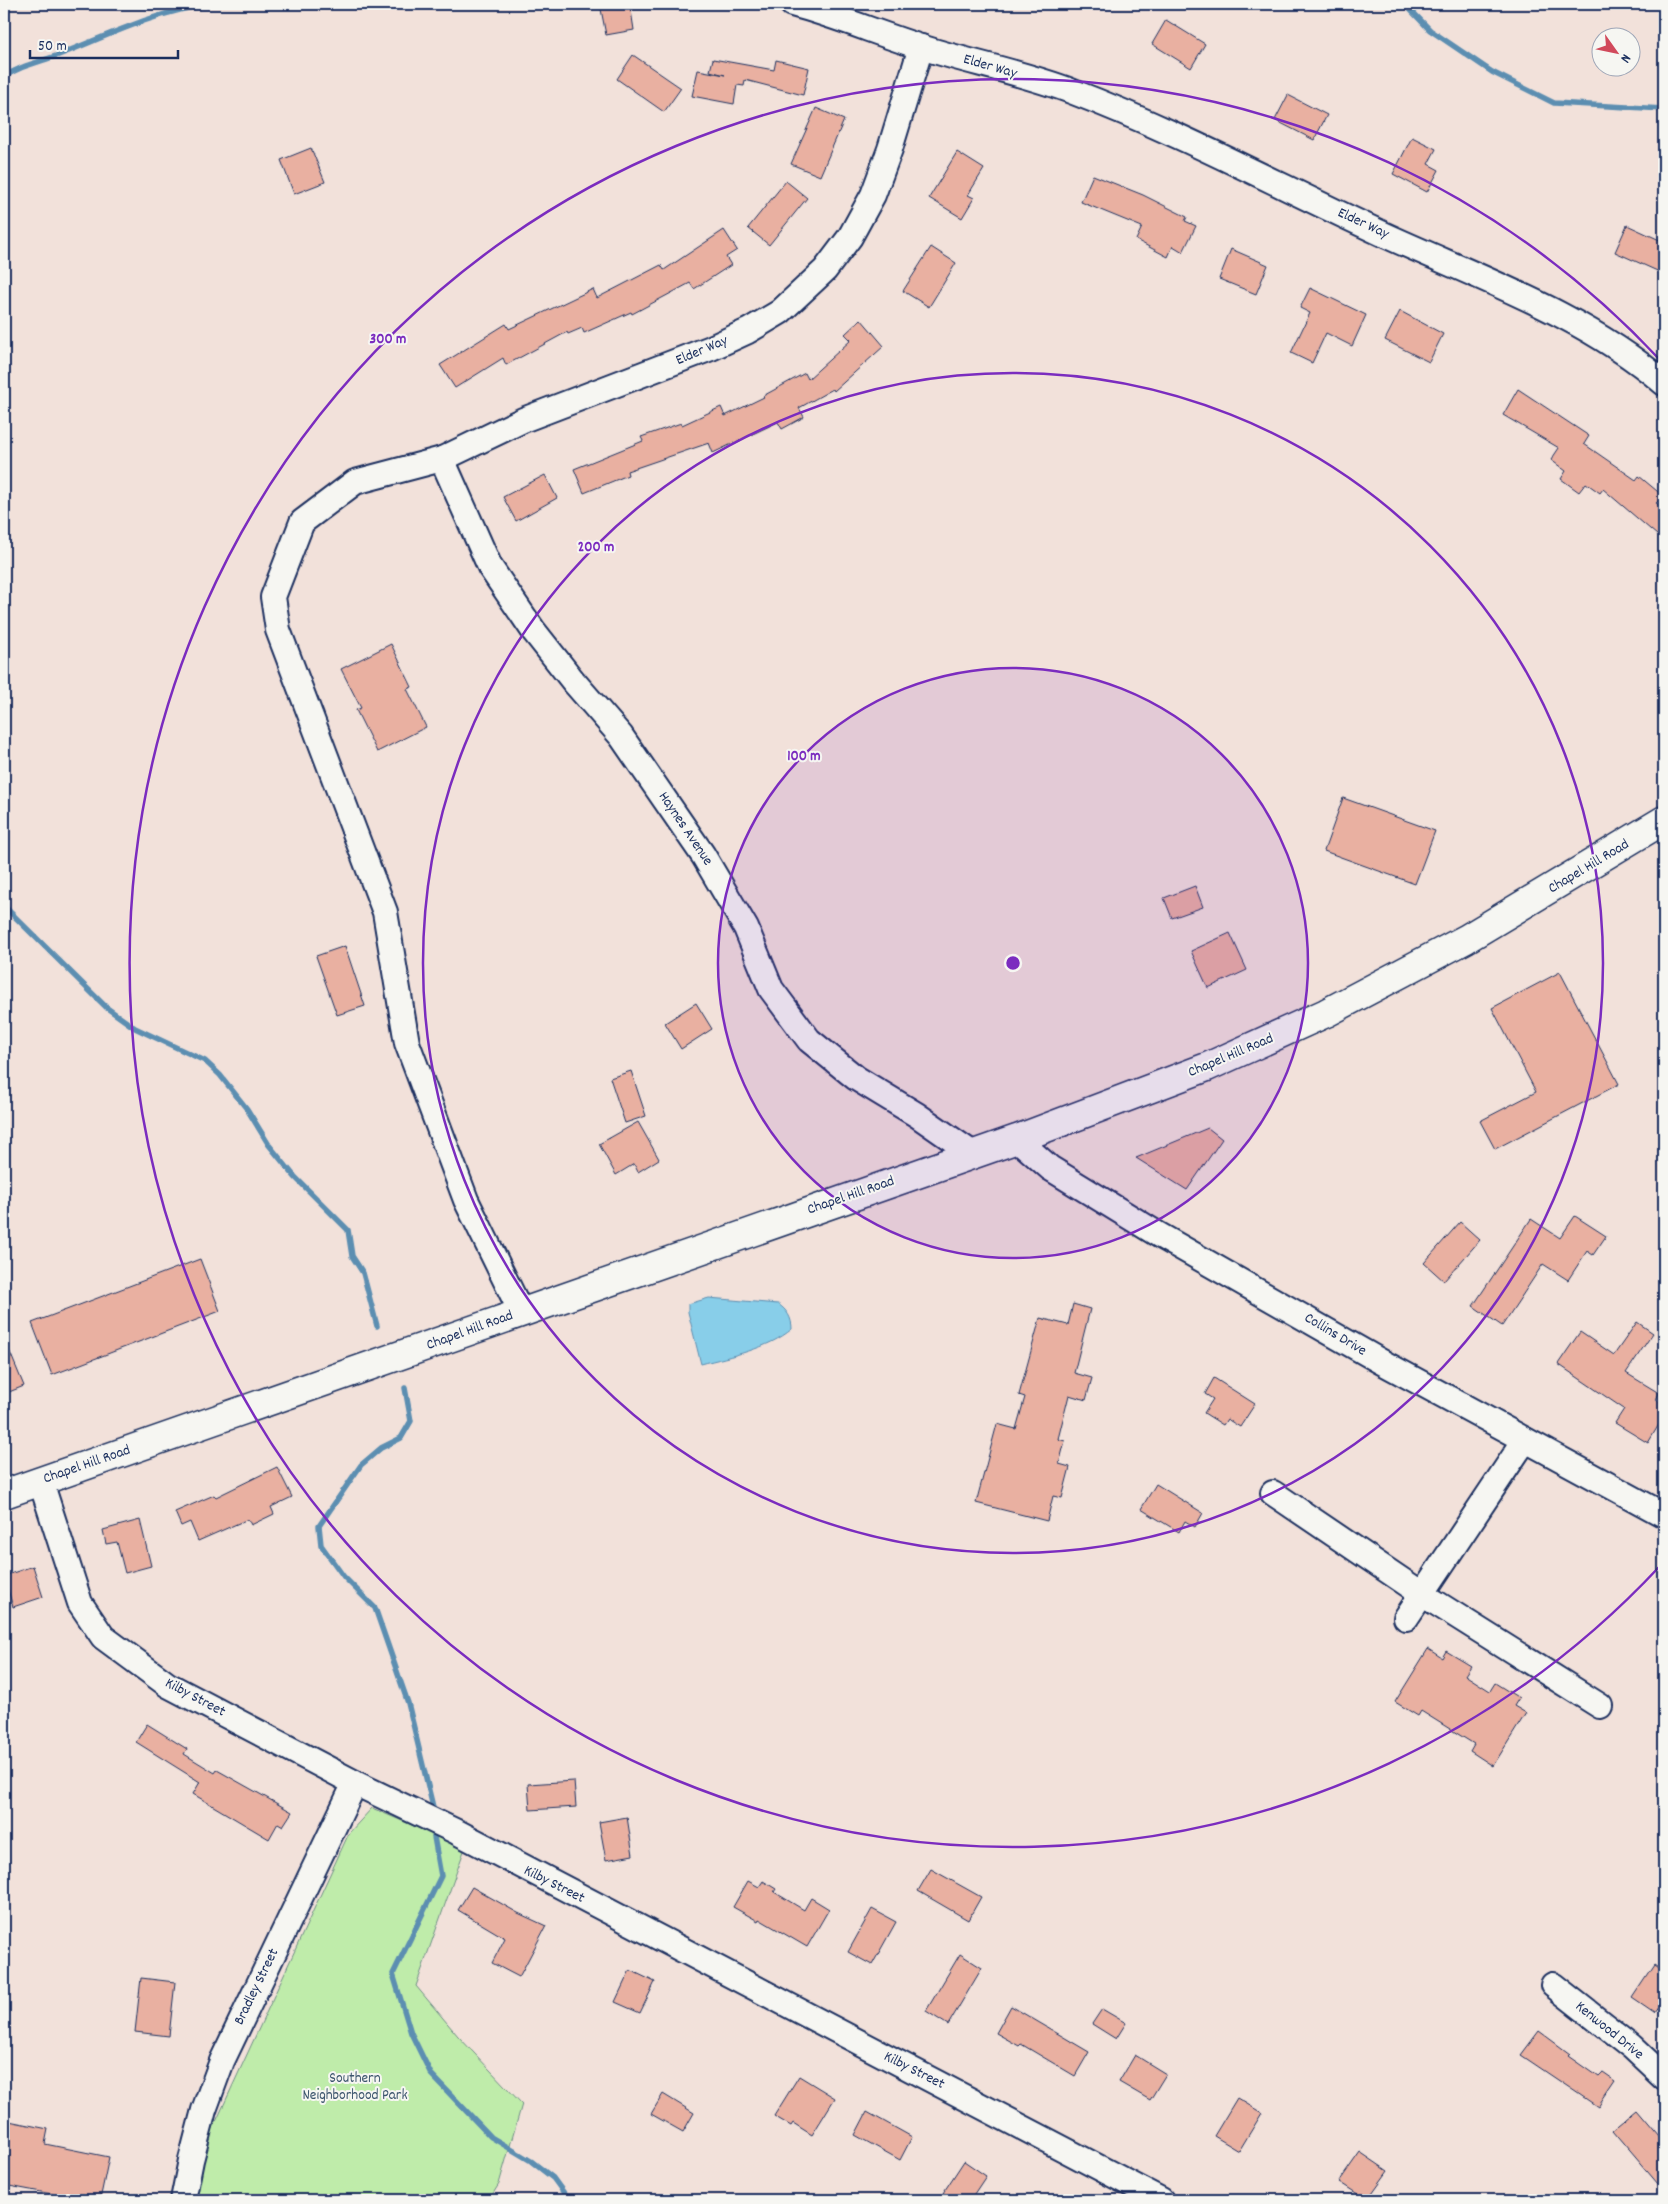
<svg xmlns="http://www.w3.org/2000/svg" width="1668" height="2204" font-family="Dekko,sans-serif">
	<rect width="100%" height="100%" fill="#f2e1da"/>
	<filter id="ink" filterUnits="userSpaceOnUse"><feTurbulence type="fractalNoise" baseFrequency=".02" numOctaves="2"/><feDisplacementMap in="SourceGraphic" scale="10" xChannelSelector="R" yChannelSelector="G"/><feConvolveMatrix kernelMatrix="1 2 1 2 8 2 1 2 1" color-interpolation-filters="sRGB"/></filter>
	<g filter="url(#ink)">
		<path fill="#bfecaa" stroke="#6d8e84" d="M372,1808L465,1848L416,1986L458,2036L522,2104L499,2184L489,2200H195L203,2150L349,1833Z"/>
		<path fill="#88cee9" stroke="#5c8eb1" d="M709,1298L778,1304C787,1310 792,1318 792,1329C768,1349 731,1356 701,1364L688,1312V1304Z"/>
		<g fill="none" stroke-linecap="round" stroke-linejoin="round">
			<g stroke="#5c8eb1" stroke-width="5.5">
				<path d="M1405,4L1430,30L1492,72L1554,103L1664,109"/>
				<path d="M4,77C21,65 41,62 61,54C109,35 158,11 210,4"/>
				<path d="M4,906L107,1008L135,1028L205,1061L220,1075L247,1109L269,1145L295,1177L348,1230L352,1256L363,1273L377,1326"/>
				<path d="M405,1388L411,1421L401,1438L381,1448L361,1465L319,1526L321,1545L344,1577L375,1608L408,1703L433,1807"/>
				<path d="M434,1837L441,1876L393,1974L411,2033L431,2074L491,2137L531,2161L553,2178L569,2200"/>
			</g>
		</g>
		<g fill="#e9b0a1" stroke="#1b2f5e">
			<path d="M600,4H630L634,30L606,35Z"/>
			<path d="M1166,20L1205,44L1191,68L1152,44Z"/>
			<path d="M633,55L681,88L664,112L617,79Z"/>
			<path d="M713,59L774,70L776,60L809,68L803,95L745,80L744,86L737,85L734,104L692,96L698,70L725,75L710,71Z"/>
			<path d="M1288,95L1327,115L1314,140L1275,120Z"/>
			<path d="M816,108L844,120L820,176L791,164Z"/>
			<path d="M1412,137L1436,149L1428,164L1439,170L1427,192L1393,174Z"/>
			<path d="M311,148L325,182L294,194L281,160Z"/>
			<path d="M957,152L984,169L968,195L974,198L962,218L929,198Z"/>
			<path d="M1093,175L1143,195L1187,217L1185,221L1196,226L1183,252L1173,246L1168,257L1136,240L1142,227L1081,202Z"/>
			<path d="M786,181L807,198L769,245L748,228Z"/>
			<path d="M1627,225L1664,242V274L1615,252Z"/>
			<path d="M724,230L737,250L726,257L731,265L694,289L690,283L632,314L631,312L584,333L582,328L568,334L567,332L506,365L503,358L455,388L440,365L506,324L509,329L593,289L597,298L661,265L664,270Z"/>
			<path d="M931,247L956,263L929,307L903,291Z"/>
			<path d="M1231,249L1268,265L1256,294L1219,279Z"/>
			<path d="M1310,288L1366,315L1352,346L1326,333L1312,363L1291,353L1310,313L1300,308Z"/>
			<path d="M1400,311L1443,334L1429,362L1385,340Z"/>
			<path d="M861,319L884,346L834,391L833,389L799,408L804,417L782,429L778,422L713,453L709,443L627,471L628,475L584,493L574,469L643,441L641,437L681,423L682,425L721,407L725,416L764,397L763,396L805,373L808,379L851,340L845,334Z"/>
			<path d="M1518,389L1589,436L1584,444L1636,480L1639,476L1663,496L1656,503L1664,509V541L1603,489L1600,493L1586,483L1579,492L1561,479L1566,471L1551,460L1559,448L1503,415Z"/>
			<path d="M545,475L557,498L516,521L503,497Z"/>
			<path d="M391,644L412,687L407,689L426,727L377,752L356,710L361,708L341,669Z"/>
			<path d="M1343,798L1435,831L1415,884L1324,851Z"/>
			<path d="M1195,886L1203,907L1172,918L1164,898Z"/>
			<path d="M1230,933L1247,970L1208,988L1191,951Z"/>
			<path d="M345,946L365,1006L337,1015L316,956Z"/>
			<path d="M1560,972L1619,1084L1495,1149L1480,1121L1536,1092L1492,1008Z"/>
			<path d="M696,1003L712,1029L681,1049L665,1023Z"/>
			<path d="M631,1071L646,1116L625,1123L610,1078Z"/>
			<path d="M638,1122L659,1159L638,1172L634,1164L616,1175L599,1144Z"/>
			<path d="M1208,1128L1222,1139L1187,1190L1136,1158Z"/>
			<path d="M1575,1216L1606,1236L1593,1255L1587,1251L1568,1280L1543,1264L1502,1326L1473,1306L1531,1219L1560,1238Z"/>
			<path d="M1460,1222L1480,1240L1444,1281L1424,1263Z"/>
			<path d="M200,1259L220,1311L52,1375L32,1323Z"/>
			<path d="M1073,1304L1090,1309L1074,1373L1092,1378L1086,1400L1069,1395L1058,1439L1065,1441L1059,1464L1070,1467L1062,1498L1053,1496L1047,1521L976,1503L997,1424L1016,1429L1025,1397L1019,1395L1040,1318L1068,1325Z"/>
			<path d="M1637,1322L1653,1333L1626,1373L1659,1393L1656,1400L1664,1405V1416L1648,1443L1615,1423L1624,1409L1558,1364L1580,1332L1614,1355Z"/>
			<path d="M4,1338L24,1386L4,1394Z"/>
			<path d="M1214,1378L1255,1404L1240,1427L1227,1419L1223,1425L1204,1413L1213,1399L1205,1394Z"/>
			<path d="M277,1467L292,1497L271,1507L274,1514L251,1525L248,1519L198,1541L190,1522L181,1526L175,1512L214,1495L216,1497Z"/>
			<path d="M1156,1484L1203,1513L1195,1527L1185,1521L1179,1532L1141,1509Z"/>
			<path d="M140,1520L151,1566L125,1573L117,1542L106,1544L103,1530Z"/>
			<path d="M33,1566L43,1597L13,1607L4,1576Z"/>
			<path d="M1428,1649L1442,1658L1446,1651L1471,1666L1465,1675L1490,1691L1495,1683L1519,1698L1514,1706L1526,1713L1493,1766L1470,1751L1474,1744L1421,1711L1418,1716L1395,1702Z"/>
			<path d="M147,1724L187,1749L184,1754L215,1773L217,1770L292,1812L283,1826L278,1823L269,1839L193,1794L200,1782L136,1742Z"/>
			<path d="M574,1781L576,1807L530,1810L528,1784Z"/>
			<path d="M627,1817L633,1855L606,1860L599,1822Z"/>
			<path d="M931,1869L981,1897L968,1920L918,1891Z"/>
			<path d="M748,1881L759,1887L763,1881L776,1889L774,1892L804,1910L811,1898L829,1909L807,1947L759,1919L758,1921L733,1907Z"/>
			<path d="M472,1887L518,1913L546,1926L519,1977L492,1963L505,1938L458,1910Z"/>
			<path d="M872,1909L896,1922L872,1965L848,1952Z"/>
			<path d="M960,1954L982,1968L948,2025L926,2011Z"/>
			<path d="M1654,1965L1664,1972V1999L1654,2013L1632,1998Z"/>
			<path d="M630,1970L655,1982L640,2013L615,2002Z"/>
			<path d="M141,1978L175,1982L169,2036L135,2032Z"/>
			<path d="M1011,2006L1089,2052L1075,2076L1021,2044L1019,2046L996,2033Z"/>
			<path d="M1102,2009L1126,2023L1116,2039L1092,2024Z"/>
			<path d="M1539,2031L1570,2054L1568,2056L1598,2077L1602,2073L1615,2082L1598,2107L1521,2055Z"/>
			<path d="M1135,2055L1166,2074L1150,2100L1119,2082Z"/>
			<path d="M799,2076L835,2098L812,2135L793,2123L791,2126L774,2116Z"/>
			<path d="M663,2094L694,2113L683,2132L651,2114Z"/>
			<path d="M1237,2098L1262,2113L1239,2151L1214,2136Z"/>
			<path d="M1636,2111L1664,2144V2190L1613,2130Z"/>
			<path d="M867,2112L912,2137L900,2160L855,2135Z"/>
			<path d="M4,2120L48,2129L45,2144L109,2157L100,2200H84L4,2185Z"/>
			<path d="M1360,2152L1388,2171L1367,2200L1339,2182Z"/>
			<path d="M964,2161L986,2176L970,2200H953L943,2193Z"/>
		</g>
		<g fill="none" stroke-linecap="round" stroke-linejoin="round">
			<defs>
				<g id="street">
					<path d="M792,4C837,16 879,34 924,48C972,63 1024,73 1071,91C1179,132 1281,187 1385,235C1481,279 1583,314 1664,383"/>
					<path d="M442,459L490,567L533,630L574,682L621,736L703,855L746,928L771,989L809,1040L856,1078L917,1115L973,1154"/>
					<path d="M1017,1139L1050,1168L1159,1235L1380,1361L1664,1515"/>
					<path d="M521,1312L466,1200L407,1043L385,912L278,630L273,597L302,522L355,482L442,459L523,420L711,348L748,331L780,312L825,270L850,237L873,195L890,149L921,47"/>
					<path d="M41,1482L80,1603L103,1637L168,1685L355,1783L457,1832L1161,2200"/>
					<path d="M1273,1493L1422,1594L1600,1706"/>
					<path d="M1406,1618L1525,1440"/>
					<path d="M1553,1985L1632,2047L1664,2077"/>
					<path d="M183,2200L191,2160L204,2110L222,2061L355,1783"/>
				</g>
				<path id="secondary" d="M4,1494L1017,1139L1207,1067L1326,1013L1466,939L1664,820"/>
			</defs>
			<use href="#street" stroke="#1b2f5e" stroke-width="28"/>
			<use href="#secondary" stroke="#1b2f5e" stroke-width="31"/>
			<use href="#street" stroke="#f6f6f2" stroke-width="24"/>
			<use href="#secondary" stroke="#f6f6f2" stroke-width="28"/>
		</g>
	</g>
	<circle cx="1013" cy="963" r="295" fill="#7b2cbf" fill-opacity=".12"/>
	<g fill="none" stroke="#7b2cbf" stroke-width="2.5">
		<circle cx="1013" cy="963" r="295"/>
		<circle cx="1013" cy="963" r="590"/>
		<path d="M1660 1566A884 884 0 1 1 1660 360"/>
	</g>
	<g text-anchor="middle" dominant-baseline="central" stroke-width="4" stroke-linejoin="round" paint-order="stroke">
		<g font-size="15" fill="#1b2f5e" stroke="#f6f6f2">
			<text transform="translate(990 67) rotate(16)">Elder Way</text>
			<text transform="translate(1363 224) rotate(25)">Elder Way</text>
			<text transform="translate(702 351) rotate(-23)">Elder Way</text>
			<text transform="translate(685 829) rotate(56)">Haynes Avenue</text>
			<text transform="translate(1589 867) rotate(-31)">Chapel Hill Road</text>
			<text transform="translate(1231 1056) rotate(-23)">Chapel Hill Road</text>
			<text transform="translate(851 1196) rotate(-19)">Chapel Hill Road</text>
			<text transform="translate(470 1331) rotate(-20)">Chapel Hill Road</text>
			<text transform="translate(1335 1335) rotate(31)">Collins Drive</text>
			<text transform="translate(87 1465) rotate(-19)">Chapel Hill Road</text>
			<text transform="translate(195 1698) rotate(28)">Kilby Street</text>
			<text transform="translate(554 1885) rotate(27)">Kilby Street</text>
			<text transform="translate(257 1987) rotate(-64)">Bradley Street</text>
			<text transform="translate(1609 2031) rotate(39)">Kenwood Drive</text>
			<text transform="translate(914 2071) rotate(27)">Kilby Street</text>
		</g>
		<g font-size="15" fill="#3c556d" stroke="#f6f6f2">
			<text x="355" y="2079">Southern<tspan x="355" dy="17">Neighborhood Park</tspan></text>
		</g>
	</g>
	<circle cx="1013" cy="963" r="8" fill="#7b2cbf" stroke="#f6f6f2" stroke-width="2.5"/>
	<g font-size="15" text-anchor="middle" font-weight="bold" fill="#7b2cbf" stroke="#f6f6f2" stroke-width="4" stroke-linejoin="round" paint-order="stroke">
		<text x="388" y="343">300 m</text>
		<text x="596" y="551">200 m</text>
		<text x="804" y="760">100 m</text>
	</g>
	<rect width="1668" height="2204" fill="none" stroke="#f6f6f2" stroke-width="20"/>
	<rect x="10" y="10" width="1648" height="2184" fill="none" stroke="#1b2f5e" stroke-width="2" filter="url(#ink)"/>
	<g transform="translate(1616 52) rotate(123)"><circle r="24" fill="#f6f6f2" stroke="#9ea6b7"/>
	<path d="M0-4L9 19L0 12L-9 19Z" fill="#d1495b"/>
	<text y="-8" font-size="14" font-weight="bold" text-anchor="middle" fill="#1b2f5e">N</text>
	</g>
	<path d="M30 50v8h148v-8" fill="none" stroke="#1b2f5e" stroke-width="2.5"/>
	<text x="38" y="50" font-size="15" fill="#1b2f5e" stroke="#f6f6f2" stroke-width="4" paint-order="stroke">50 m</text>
</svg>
